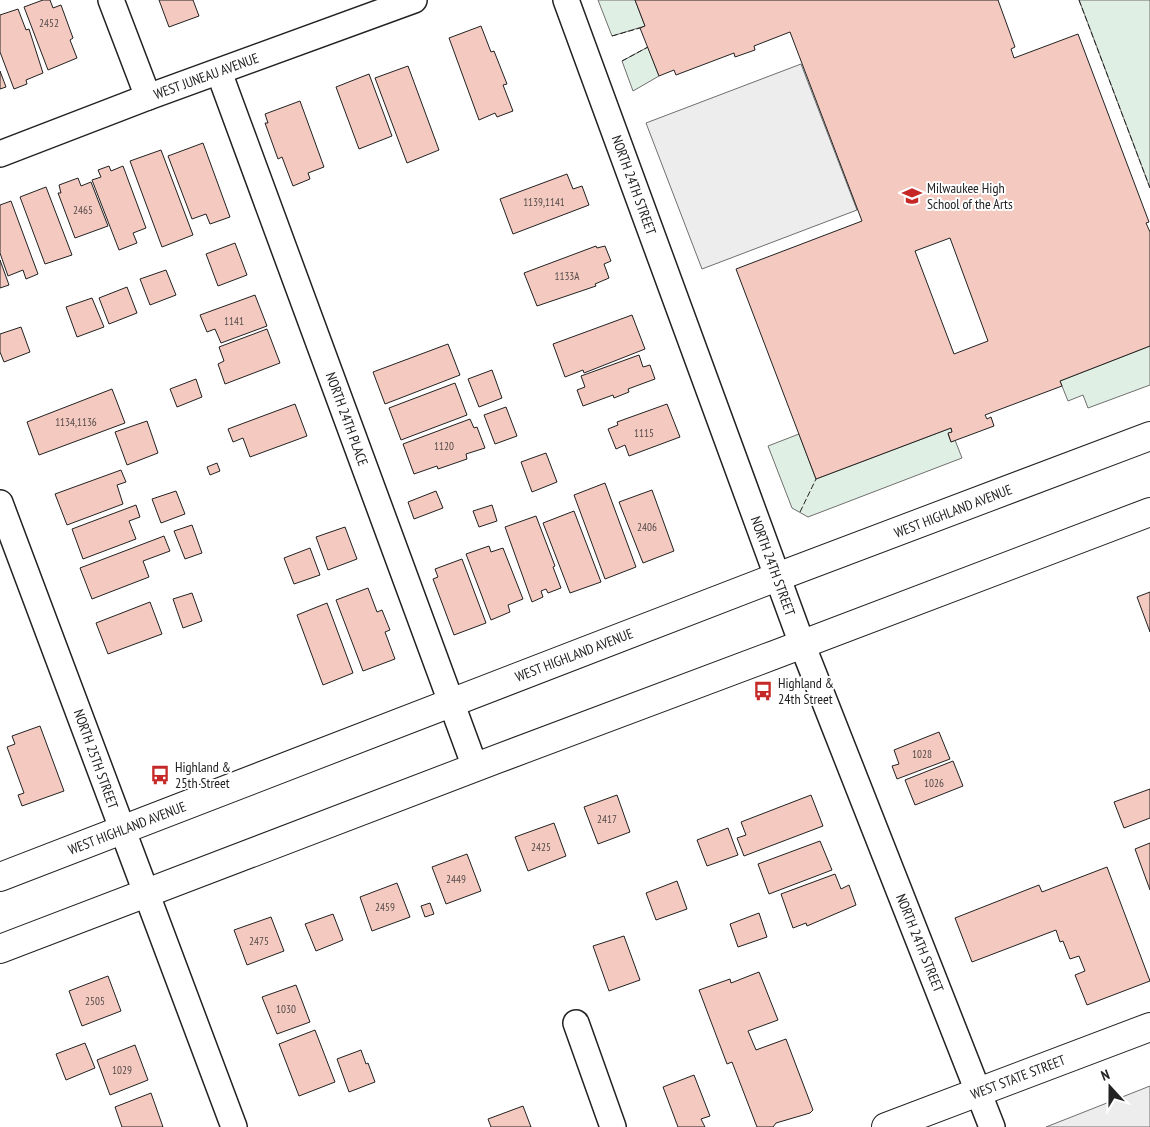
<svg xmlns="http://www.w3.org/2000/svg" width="1150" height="1127" font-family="'PT Sans Narrow',sans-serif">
	<rect width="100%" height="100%" fill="#fff"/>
	<g fill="#e0efe3" stroke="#6f6f6f">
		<path d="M598,0H635L645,26L612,36Z"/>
		<path d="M1079,0H1150V188L1089,26Z"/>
		<path d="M648,47L659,76L633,91L622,61Z"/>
		<path d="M1150,346V385L1088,408L1083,395L1068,401L1060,381Z"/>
		<path d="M951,428L952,432L948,434L951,442L955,440L962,458L808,517L792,508L768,446L799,434L816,479Z"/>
	</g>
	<g fill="#ededed" stroke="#6f6f6f">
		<path d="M801,64L857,210L702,269L646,123Z"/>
		<path d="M1150,1086V1127H1046Z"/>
	</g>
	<g fill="#f3c9c0" stroke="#222" fill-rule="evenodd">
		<path d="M43,0H50L53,8L61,5L73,38L70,40L77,58L48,70L24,7Z"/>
		<path d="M159,0H193L199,16L169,27Z"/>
		<path d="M635,0H998L1015,47L1011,49L1014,58L1078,34L1149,222L1146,223L1150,232V346L1060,381L1062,386L985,415L987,419L991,417L994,426L951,442L948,433L952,432L951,428L816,479L736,269L862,221L790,32L754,46L755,50L735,57L734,53L676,75L674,70L659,76L640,28L645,26ZM950,238L988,341L954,354L915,251Z"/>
		<path d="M18,9L26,30L29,29L43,73L26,80L27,84L14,89L0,52V15Z"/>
		<path d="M481,26L491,52L494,51L507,84L503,85L513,111L497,117L495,113L479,120L449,38Z"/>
		<path d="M408,66L439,150L407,163L375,78Z"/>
		<path d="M0,71L6,87L0,89Z"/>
		<path d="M369,74L392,136L359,149L336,87Z"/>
		<path d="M300,101L324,167L308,173L310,179L293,186L282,157L278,159L265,123H268L265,114Z"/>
		<path d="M203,143L230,217L210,224L206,214L192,219L168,156Z"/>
		<path d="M161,150L193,235L162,247L130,161Z"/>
		<path d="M109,166L111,171L123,166L146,228L133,233L137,243L119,250L92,180L101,177L98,170Z"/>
		<path d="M567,174L573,189L582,186L589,205L513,234L500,199Z"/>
		<path d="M78,178L81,186L91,182L108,226L75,238L58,193H61L59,185Z"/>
		<path d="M46,187L72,255L45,264L20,197Z"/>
		<path d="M11,201L38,274L26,279L23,270L8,276L0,253V205Z"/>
		<path d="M235,243L247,275L218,286L206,254Z"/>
		<path d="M596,246L597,248L605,246L611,261L604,264L609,278L595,284L596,286L537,306L524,273Z"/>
		<path d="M0,260L9,285L0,288Z"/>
		<path d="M166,270L176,295L150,305L140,279Z"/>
		<path d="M127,287L137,313L109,324L99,298Z"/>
		<path d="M255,295L267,326L221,343L215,329L207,332L200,315Z"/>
		<path d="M92,298L104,327L77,337L66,307Z"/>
		<path d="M632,315L645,349L584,373L583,370L565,377L553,344Z"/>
		<path d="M21,327L30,352L4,362L0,352V334Z"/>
		<path d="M267,329L280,363L225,384L218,364L224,361L219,347Z"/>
		<path d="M448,344L460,375L385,404L373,372Z"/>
		<path d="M639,355L643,367L650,365L655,379L628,389L629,392L614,398L613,395L583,406L577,390L585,387L581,376Z"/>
		<path d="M492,370L502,398L479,407L468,379Z"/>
		<path d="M196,379L202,397L177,407L170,389Z"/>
		<path d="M455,383L467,415L401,440L389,408Z"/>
		<path d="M112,389L125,423L39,455L27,422Z"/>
		<path d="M295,404L307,436L250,457L243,438L233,442L228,429Z"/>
		<path d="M667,404L680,437L629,456L625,445L616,449L608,429L618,425L617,422Z"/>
		<path d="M506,407L517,436L495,444L484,415Z"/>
		<path d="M470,419L474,428L477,427L485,448L466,454L467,459L438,469L437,466L414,474L403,444Z"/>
		<path d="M147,421L158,453L127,465L115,432Z"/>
		<path d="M546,453L557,482L532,492L521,462Z"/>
		<path d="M217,463L220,471L210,475L207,467Z"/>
		<path d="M121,470L126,482L117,485L123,504L67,525L55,494Z"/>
		<path d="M605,483L636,567L605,579L574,495Z"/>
		<path d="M652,490L674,551L643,563L619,502Z"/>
		<path d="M176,491L185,514L161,523L152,499Z"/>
		<path d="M436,491L443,508L414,519L408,502Z"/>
		<path d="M136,505L140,517L129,521L136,539L83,559L72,529Z"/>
		<path d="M492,505L497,521L479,527L473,511Z"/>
		<path d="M574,511L601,582L570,593L543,523Z"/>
		<path d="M536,516L555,566L553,567L561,588L548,593L546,589L541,591L543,597L532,602L505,527Z"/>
		<path d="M192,525L202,553L185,559L174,531Z"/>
		<path d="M345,527L357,559L328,570L316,537Z"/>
		<path d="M164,536L170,551L143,561L149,577L92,599L80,568Z"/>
		<path d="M489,546L491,552L503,548L523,599L508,605L510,612L491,620L466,554Z"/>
		<path d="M310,548L320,575L294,584L284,558Z"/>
		<path d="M462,559L486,623L454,635L433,579L438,577L435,569Z"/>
		<path d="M368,588L377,612L382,610L390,630L385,632L395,659L363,671L336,600Z"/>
		<path d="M1150,592V632L1137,597Z"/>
		<path d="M192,593L202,621L183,628L173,599Z"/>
		<path d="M150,602L162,634L108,654L96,623Z"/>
		<path d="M327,603L353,673L323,685L297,615Z"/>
		<path d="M40,726L64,791L22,806L18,795L24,793L7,747L15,744L12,736Z"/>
		<path d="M939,732L950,759L897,779L892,766L899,764L894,750Z"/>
		<path d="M953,761L963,786L915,805L905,780Z"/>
		<path d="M1150,789V818L1124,828L1114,802Z"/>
		<path d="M617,795L630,832L598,844L584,807Z"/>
		<path d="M811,795L823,826L744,856L737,838L746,835L741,822Z"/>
		<path d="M554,823L566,856L528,871L515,837Z"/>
		<path d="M728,828L738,855L707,866L697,840Z"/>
		<path d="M820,841L832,870L769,894L758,864Z"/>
		<path d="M1150,843V890L1135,849Z"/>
		<path d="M467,854L481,891L446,904L432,867Z"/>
		<path d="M1107,867L1150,981L1087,1005L1075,975L1085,971L1079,956L1070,959L1063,941L1060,942L1056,930L972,962L955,918L1039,885L1042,892Z"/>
		<path d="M835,874L841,889L849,885L856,905L807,926L806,923L793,928L781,894Z"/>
		<path d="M677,881L687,909L656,920L646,893Z"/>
		<path d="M397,883L410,917L372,931L360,897Z"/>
		<path d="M430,903L434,914L425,917L421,906Z"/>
		<path d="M759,913L767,937L738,947L730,924Z"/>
		<path d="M333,914L343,940L316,951L305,924Z"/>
		<path d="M271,917L284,951L247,965L234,930Z"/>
		<path d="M624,936L640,980L609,991L593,946Z"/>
		<path d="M759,972L778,1020L748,1031L756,1050L786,1039L813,1110L810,1113L776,1123L773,1127H757L732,1062L727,1064L699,990L730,979L731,983Z"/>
		<path d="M108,976L121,1011L82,1026L69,991Z"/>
		<path d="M296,985L310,1022L277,1034L262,997Z"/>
		<path d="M315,1030L335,1082L299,1096L279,1044Z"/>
		<path d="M85,1043L95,1068L66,1080L56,1054Z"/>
		<path d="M135,1045L148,1080L110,1095L97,1060Z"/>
		<path d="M361,1050L366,1064L368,1063L375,1082L349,1092L337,1059Z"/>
		<path d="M694,1075L710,1116L701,1119L705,1127H678L663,1087Z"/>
		<path d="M151,1093L163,1127H122L115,1107Z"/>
		<path d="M523,1106L531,1127H491L488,1119Z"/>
	</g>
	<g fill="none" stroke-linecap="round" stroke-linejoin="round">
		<defs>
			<g id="minor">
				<path d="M111,0L148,97"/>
				<path d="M566,0L802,644L992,1127"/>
				<path d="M219,72L475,767"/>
				<path d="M0,154L148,97L414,0"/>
				<path d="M0,503L234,1127"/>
				<path d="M576,1023L613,1127"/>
			</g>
			<path id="tertiary" d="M886,1127L1150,1027"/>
			<g id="primary">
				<path d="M0,877L777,577L1150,436"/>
				<path d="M0,949L497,759L774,655L1150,512"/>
			</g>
		</defs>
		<use href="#minor" stroke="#222" stroke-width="28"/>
		<use href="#tertiary" stroke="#222" stroke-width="30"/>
		<use href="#primary" stroke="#222" stroke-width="30"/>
		<use href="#minor" stroke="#fff" stroke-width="25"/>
		<use href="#tertiary" stroke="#fff" stroke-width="28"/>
		<use href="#primary" stroke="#fff" stroke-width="28"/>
		<g stroke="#222" stroke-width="1" stroke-dasharray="6 2.5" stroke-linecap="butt">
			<path d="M1079,0L1150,188"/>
			<path d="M612,36L640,28"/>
			<path d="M622,61L648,47"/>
			<path d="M800,512L816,479"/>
		</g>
	</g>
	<defs>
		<symbol id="school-bare" viewBox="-9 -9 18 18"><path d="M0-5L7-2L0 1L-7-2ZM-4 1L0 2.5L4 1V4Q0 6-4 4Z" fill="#c62828" stroke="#fff" stroke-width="2.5" paint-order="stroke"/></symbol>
		<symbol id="bus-bare" viewBox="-9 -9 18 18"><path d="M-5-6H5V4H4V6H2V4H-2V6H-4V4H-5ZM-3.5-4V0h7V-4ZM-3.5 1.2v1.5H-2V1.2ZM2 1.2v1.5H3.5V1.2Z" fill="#c62828" stroke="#fff" stroke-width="2.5" paint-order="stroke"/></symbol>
	</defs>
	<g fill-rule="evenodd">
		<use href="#school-bare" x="898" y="182" width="28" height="28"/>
		<use href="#bus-bare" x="749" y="677" width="28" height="28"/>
		<use href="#bus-bare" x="146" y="761" width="28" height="28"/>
	</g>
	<g text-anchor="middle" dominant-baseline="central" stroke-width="4" stroke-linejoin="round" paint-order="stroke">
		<g font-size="11" fill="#564c4a">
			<text x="49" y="23">2452</text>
			<text x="544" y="202">1139,1141</text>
			<text x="83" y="210">2465</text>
			<text x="567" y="276">1133A</text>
			<text x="234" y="321">1141</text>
			<text x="76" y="422">1134,1136</text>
			<text x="644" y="433">1115</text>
			<text x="444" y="446">1120</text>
			<text x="647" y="527">2406</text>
			<text x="922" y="754">1028</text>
			<text x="934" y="783">1026</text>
			<text x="607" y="819">2417</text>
			<text x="541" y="847">2425</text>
			<text x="456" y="879">2449</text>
			<text x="385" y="907">2459</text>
			<text x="259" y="941">2475</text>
			<text x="95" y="1001">2505</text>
			<text x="286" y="1009">1030</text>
			<text x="122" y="1070">1029</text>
		</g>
		<g font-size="14" fill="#222" stroke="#fff">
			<text transform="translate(206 76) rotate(-20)">WEST JUNEAU AVENUE</text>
			<text transform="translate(634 185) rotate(70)">NORTH 24TH STREET</text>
			<text transform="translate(347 419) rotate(70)">NORTH 24TH PLACE</text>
			<text transform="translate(953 511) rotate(-21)">WEST HIGHLAND AVENUE</text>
			<text transform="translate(773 566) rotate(70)">NORTH 24TH STREET</text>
			<text transform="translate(574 655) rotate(-21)">WEST HIGHLAND AVENUE</text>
			<text transform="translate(96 759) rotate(70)">NORTH 25TH STREET</text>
			<text transform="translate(127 828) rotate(-21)">WEST HIGHLAND AVENUE</text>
			<text transform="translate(920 943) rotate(68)">NORTH 24TH STREET</text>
			<text transform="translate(1018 1077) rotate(-21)">WEST STATE STREET</text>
		</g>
		<g font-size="14" fill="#222" stroke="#fff" text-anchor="start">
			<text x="927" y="188">Milwaukee High<tspan x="927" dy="16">School of the Arts</tspan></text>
			<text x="778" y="683">Highland &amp;<tspan x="778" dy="16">24th Street</tspan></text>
			<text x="175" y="767">Highland &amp;<tspan x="175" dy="16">25th Street</tspan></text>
		</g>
	</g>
	<g transform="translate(1110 1087) rotate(339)" stroke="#ffffff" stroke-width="4" paint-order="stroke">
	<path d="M0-4L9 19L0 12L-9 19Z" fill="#222222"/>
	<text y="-8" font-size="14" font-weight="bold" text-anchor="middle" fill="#222222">N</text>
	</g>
</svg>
